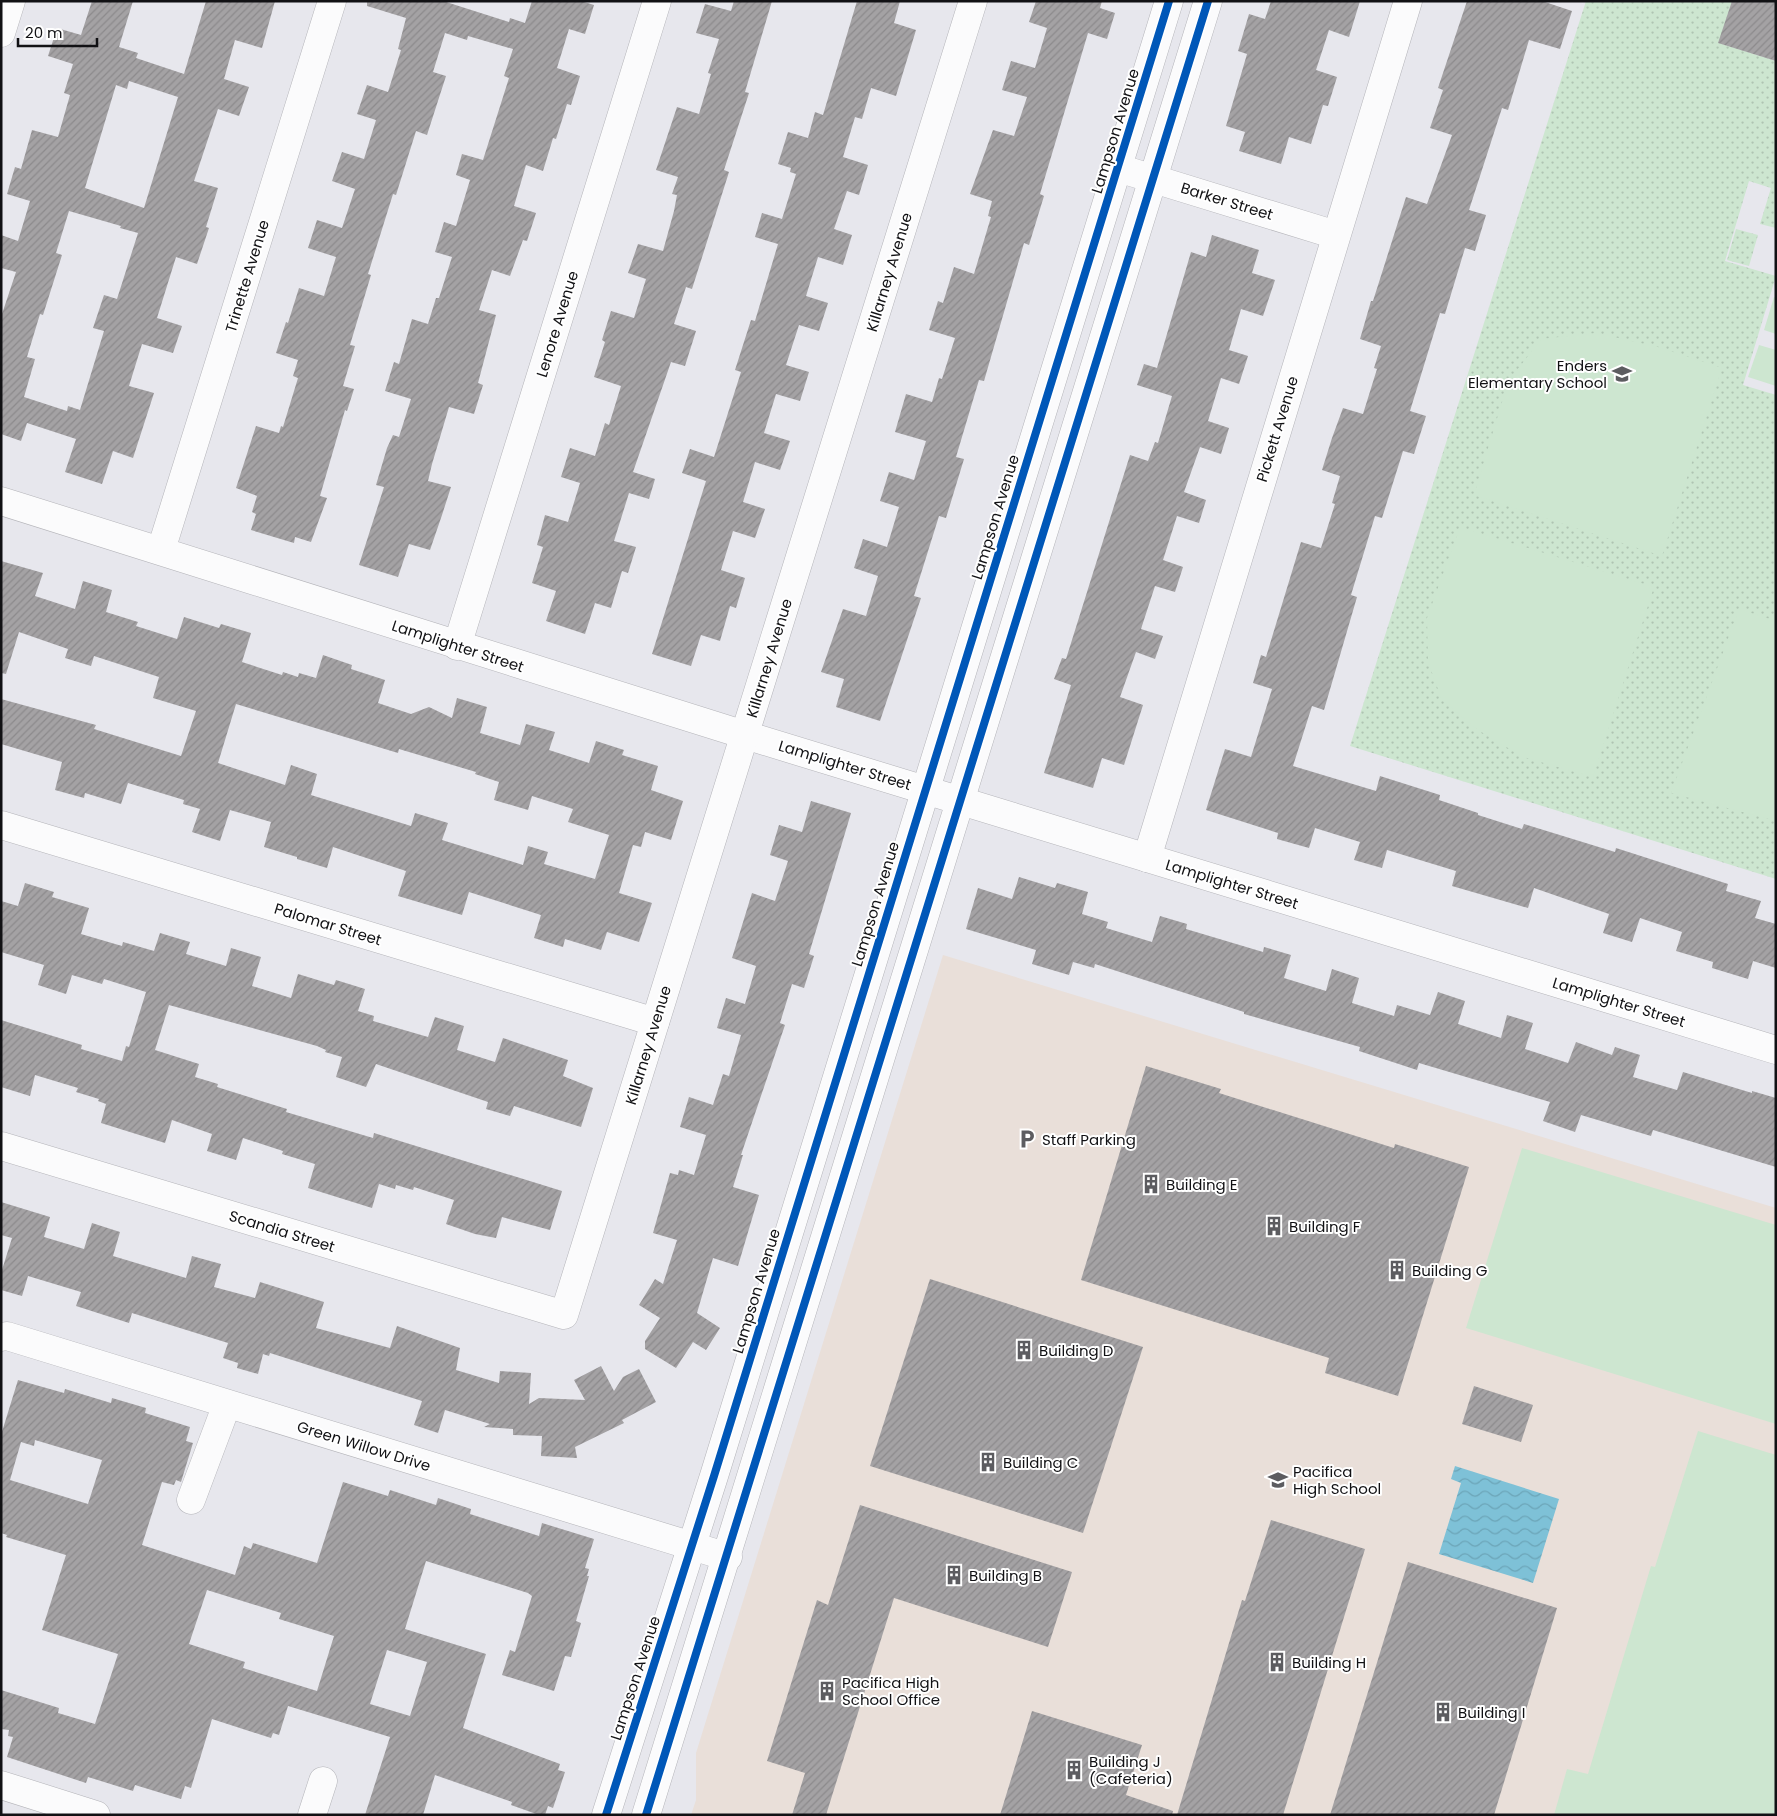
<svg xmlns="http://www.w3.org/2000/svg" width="1777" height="1816" font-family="Poppins,sans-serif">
	<defs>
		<pattern id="grass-dots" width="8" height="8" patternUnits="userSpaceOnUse" patternTransform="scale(1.25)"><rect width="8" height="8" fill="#cde6d0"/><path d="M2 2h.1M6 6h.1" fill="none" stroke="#afc4b2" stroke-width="1.8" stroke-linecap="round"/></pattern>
		<pattern id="water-waves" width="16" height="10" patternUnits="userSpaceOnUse" patternTransform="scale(1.25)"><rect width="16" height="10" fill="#7ec1d7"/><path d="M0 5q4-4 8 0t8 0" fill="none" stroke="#6ca5b8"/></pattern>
		<pattern id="building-hatch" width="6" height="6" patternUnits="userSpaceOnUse" patternTransform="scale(1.25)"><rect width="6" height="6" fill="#a4a2a4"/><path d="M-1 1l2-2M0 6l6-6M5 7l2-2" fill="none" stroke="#8c8a8c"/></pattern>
	</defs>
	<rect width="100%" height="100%" fill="#e7e7ed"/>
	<path fill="#e9dfd9" d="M943,955L1776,1208V1815H691L696,1800V1753Z"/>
	<g fill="url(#grass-dots)">
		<path d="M1586,1H1732L1719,43L1776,61V228L1760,224L1771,188L1749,181L1725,261L1776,276L1743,385L1776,395V879L1350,746Z"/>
		<path d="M1736,229L1758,235L1749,266L1727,260Z"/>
	</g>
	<g fill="#cde6d0">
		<path d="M1774,297L1776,298V334L1764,330Z"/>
		<path d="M1596,333L1658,347L1722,368L1662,556L1474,495L1508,382L1541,339Z"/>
		<path d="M1759,345L1776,350V386L1748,377Z"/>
		<path d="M1460,527L1654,587L1593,777L1523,757L1478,730L1442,700L1428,662L1427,618Z"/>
		<path d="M1739,609L1776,621V821L1671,793Z"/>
		<path d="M1522,1148L1776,1225V1424L1466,1328Z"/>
		<path d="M1698,1431L1776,1455V1815H1554L1567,1769L1588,1774L1651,1566L1655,1567Z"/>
	</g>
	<path fill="url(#water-waves)" d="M1455,1466L1559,1499L1533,1583L1439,1554L1461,1483L1451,1479Z"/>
	<g fill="url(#building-hatch)" fill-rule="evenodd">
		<path d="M92,1H133L119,47L138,53L136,58L184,74L206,1H275L262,48L235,40L224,79L249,87L239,116L218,109L194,181L218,188L206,227L209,228L197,264L176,257L157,318L182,326L173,353L142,344L129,386L154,393L133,458L113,451L102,484L65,472L76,439L27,423L21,441L1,434V317L16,272L1,268V235L18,241L30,201L7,194L15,167L21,169L32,130L58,137L70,95L64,93L73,64L48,56L57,28L81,35ZM129,81L178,97L144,208L85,188L116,85L127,89ZM69,211L121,226L120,228L138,233L117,299L104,295L93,328L104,331L80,410L68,406L67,411L24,397L35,359L27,357L40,314L43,315L62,255L56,253Z"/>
		<path d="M367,1H443L509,22L510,18L525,23L532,1H581L594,5L585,34L569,29L557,68L580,76L571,105L567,104L556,139L553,138L543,171L526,165L514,206L536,213L527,241L523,240L510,276L492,270L479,310L496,315L478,383L483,385L474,414L449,407L432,464L428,481L451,487L442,515L430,550L409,544L398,577L359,565L384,487L376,485L387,448L393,435L399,437L411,399L385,391L394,362L399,364L412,319L428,324L436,298H439L452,257L435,252L444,222L456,226L470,180L456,175L462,154L483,160L509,78L504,76L513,49L468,36L467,40L445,33L433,72L446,76L427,135L416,131L396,195L393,194L368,274L371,275L350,345L355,346L343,386L354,389L347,411L345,410L320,496L327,498L311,542L295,537L294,543L251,530L256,514L252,512L257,496L236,488L256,426L279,433L281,426L283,427L298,378L293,376L298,360L276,353L286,322L288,323L299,288L324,296L336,257L308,248L317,220L342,228L355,189L332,181L342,152L364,159L376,120L357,114L367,85L388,92L401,50L398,49L406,18L367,6Z"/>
		<path d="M734,1H772L745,92L749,93L724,170L729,172L692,289L686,287L674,324L696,331L685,366L671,362L633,472L655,479L649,499L629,493L614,541L636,547L628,573L622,571L611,608L595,603L585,634L546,621L556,591L532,583L543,547L537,545L545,515L568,522L580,483L561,477L570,448L595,456L605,423L609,425L621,386L594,377L605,342L602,340L611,311L634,318L646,279L628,273L638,244L663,251L674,211L677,195L672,194L678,177L656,170L677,107L699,114L711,74L708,73L719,39L696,33L705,4L731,11Z"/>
		<path d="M857,1H900L894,23L916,30L896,96L871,88L862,119L855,117L843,157L868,165L859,195L847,191L834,229L852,235L843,265L818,257L806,296L828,303L819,331L799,325L786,365L809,372L800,401L776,394L764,433L790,441L780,470L755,462L743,502L765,509L755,538L733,531L721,570L745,578L736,608L730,606L720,641L701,635L691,666L652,654L706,481L682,473L690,449L714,457L741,372L735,370L751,320L755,321L778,244L755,237L762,213L782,219L796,174L790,172L791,168L778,164L788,132L808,138L815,112L823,115Z"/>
		<path d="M1036,1H1102L1100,8L1115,13L1107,39L1088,33L1040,194L1044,196L1029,245L1024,243L984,381L979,380L956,457L964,459L946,518L939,516L914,596L921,598L880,721L836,707L844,679L821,672L843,609L866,616L878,576L854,568L863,539L887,547L899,507L880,501L889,472L914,480L926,441L895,432L906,394L932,402L939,378L942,379L955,338L929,330L938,301L943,303L954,267L974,274L991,217L988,216L992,201L970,194L993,130L1014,136L1027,97L1002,90L1011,61L1035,68L1047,28L1029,22Z"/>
		<path d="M1271,1H1360L1349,37L1329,30L1316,70L1337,77L1328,106L1323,105L1311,144L1289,137L1281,164L1239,151L1245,132L1226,126L1247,54L1238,51L1249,14L1265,19Z"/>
		<path d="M1467,1H1542L1572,11L1560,49L1529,40L1508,110L1502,108L1469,210L1486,215L1475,251L1465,248L1445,314L1440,313L1410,411L1426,416L1414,454L1403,451L1382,518L1375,516L1351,595L1357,597L1324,710L1312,706L1293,766L1376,791L1380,776L1440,795L1439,800L1478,813V815L1522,829L1524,824L1615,852L1616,848L1728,884L1726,891L1761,901L1755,918L1776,924V968L1753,961L1748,979L1712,968L1713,962L1676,951L1682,932L1640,918L1632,942L1603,933L1609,914L1534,888L1528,908L1452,886L1456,871L1387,850L1382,868L1354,860L1360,842L1315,828L1309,848L1277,839L1278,833L1206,810L1225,749L1251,757L1272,689L1253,683L1261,655L1266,657L1301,542L1321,548L1335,504L1332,503L1340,476L1322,470L1332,438L1343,408L1363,414L1377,369L1374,368L1381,346L1360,339L1371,301H1373L1406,197L1427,204L1452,135L1430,128L1443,90L1438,88Z"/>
		<path d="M1732,1H1776V61L1718,43Z"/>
		<path d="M1212,235L1259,250L1252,273L1275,280L1263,316L1241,309L1229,350L1248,356L1239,384L1221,378L1208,421L1229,428L1221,454L1200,447L1184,492L1206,500L1199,523L1177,516L1163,560L1183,567L1175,592L1155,586L1141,629L1163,636L1155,659L1136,652L1120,697L1143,705L1124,765L1102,758L1093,788L1044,773L1071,685L1054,679L1062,658L1066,659L1130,455L1148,461L1155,442L1158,443L1172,396L1137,385L1144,364L1157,368L1191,252L1206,257Z"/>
		<path d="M1,561L43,573L35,596L75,609L83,581L112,590L106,612L138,622L136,626L177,639L184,617L219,628L221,624L251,633L242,662L282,675L283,672L298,677L299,673L316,678L323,655L352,665L351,669L385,680L378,703L411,714L429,707L452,718L457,698L487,707L480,733L520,745L526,724L555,732L549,750L589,763L596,741L624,750L622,755L658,766L651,790L683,801L671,840L645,832L641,847L633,845L619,893L652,903L639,942L607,932L601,950L565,939L563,947L534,938L541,915L469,892L462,915L398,896L406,871L333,847L327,868L297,859V857L264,847L271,822L230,810L220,841L192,832L200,809L183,804L184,800L128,783L121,804L85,793L84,798L55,790L62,762L1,744V699L96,725L94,729L181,756L196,711L153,698L159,677L94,656L91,666L65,658L68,649L19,632L6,674L1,673ZM236,704L398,753L399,749L476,772L475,774L499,782L494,800L528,810L532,796L573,809L568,822L609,835L595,879L544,864L548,852L528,846L523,865L442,840L448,823L415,813L411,826L311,795L317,774L291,765L285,785L218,763Z"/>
		<path d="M811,801L851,813L809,954L814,956L804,988L792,984L780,1023L785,1025L741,1155H743L733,1187L759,1195L738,1266L713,1258L697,1313L720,1328L706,1350L693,1342L676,1368L645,1349V1341L660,1318L639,1305L655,1279L663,1284L677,1240L653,1233L670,1173L678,1175L679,1170L694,1175L706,1135L680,1127L689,1097L713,1105L723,1074L729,1076L741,1035L717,1028L726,998L745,1004L756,966L732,958L752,893L775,901L788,861L770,855L779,825L802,832Z"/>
		<path d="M1019,877L1055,888L1057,883L1088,892L1082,914L1108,922L1106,928L1152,942L1160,916L1187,924L1186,929L1263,952L1264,947L1291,955L1284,978L1326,991L1332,969L1359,978L1352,1003L1394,1016L1397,1005L1430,1015L1438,992L1465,1001L1458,1024L1501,1038L1507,1015L1533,1023L1525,1049L1568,1063L1576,1042L1612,1055L1615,1047L1640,1055L1633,1077L1677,1090L1683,1072L1752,1093V1091L1776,1098V1167L1653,1130L1651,1136L1581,1115L1575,1132L1543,1121L1550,1102L1419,1063L1417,1070L1359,1051L1360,1047L1244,1014V1012L1095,964L1094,968L1073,962L1069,975L1032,964L1036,950L966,929L978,888L1012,899Z"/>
		<path d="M25,883L54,892L52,897L89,908L81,934L122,946L123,942L154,951L160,933L190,942L186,954L226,966L231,948L261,957L252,986L291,998L298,974L334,985L336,980L365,989L358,1011L374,1016L373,1021L428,1037L435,1017L464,1026L457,1050L495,1062L503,1038L568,1060L563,1076L593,1088L581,1127L514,1106L510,1116L486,1109L488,1102L376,1064L366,1087L336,1077L342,1057L325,1052L326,1050L317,1046L169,1005L155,1050L199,1064L195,1077L218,1084L217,1087L287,1109L286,1112L373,1138L374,1133L562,1191L550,1230L502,1217L496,1238L475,1234L446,1224L454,1200L414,1187L413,1190L396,1185L395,1189L379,1184L372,1208L308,1188L315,1164L282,1154L283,1151L243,1138L236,1160L207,1151L212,1134L172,1120L165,1143L101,1123L106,1104L98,1101L99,1099L76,1092L78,1088L35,1075L30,1096L1,1087V1020L82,1045L81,1049L122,1061L126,1046L129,1047L146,992L104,979L102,984L72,975L66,994L38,985L44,965L1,952V901L18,906Z"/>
		<path d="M1146,1066L1221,1089L1219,1093L1394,1148L1395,1144L1469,1167L1398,1396L1325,1373L1329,1358L1081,1280Z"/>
		<path d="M1,1202L50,1217L44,1237L84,1249L92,1223L120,1232L113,1256L186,1278L192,1256L221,1264L214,1287L255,1298L260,1282L324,1302L316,1328L390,1348L397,1326L460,1348L456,1370L499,1383L500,1371L531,1373L529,1404L539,1398L585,1400L574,1380L601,1366L614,1391L623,1377L639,1369L656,1402L622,1420L624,1423L575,1447L577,1458L541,1456L542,1436L513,1435V1429L484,1427L490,1424L445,1410L438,1433L414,1425L422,1401L270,1353L269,1356L263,1354L258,1374L237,1368L238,1363L223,1358L228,1343L132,1313L129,1323L76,1306L81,1292L28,1276L22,1296L1,1290V1273L12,1238L1,1235Z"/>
		<path d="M930,1279L1143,1347L1083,1533L870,1466Z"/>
		<path d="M18,1380L64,1393L65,1389L111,1403L112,1398L146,1408L145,1413L190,1427L186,1441L193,1443L181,1482L176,1480L174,1485L162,1482L142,1545L235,1575L244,1546L251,1549L253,1543L317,1563L343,1482L388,1496L390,1490L436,1505L438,1498L471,1509L470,1514L539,1536L542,1523L594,1539L585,1568L589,1569L587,1576H589L576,1621L581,1623L571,1657L565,1656L554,1691L502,1675L510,1650L515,1652L532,1596L528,1593L426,1561L405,1629L486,1654L463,1728L560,1764L558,1770L565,1772L553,1808L548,1806L545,1815H539L511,1805L512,1802L435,1775L423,1815H365L390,1737L288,1706L279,1735L273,1733L271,1738L212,1719L191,1788L185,1786L181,1799L135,1785L133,1791L88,1777L86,1783L7,1757L13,1737L8,1736L9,1730L1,1729V1690L59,1708L58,1713L95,1724L118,1654L42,1630L66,1555L6,1537L7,1535L1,1533V1435ZM35,1440L102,1460L88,1504L10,1480L21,1442L34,1446ZM207,1590L281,1613L279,1619L334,1636L317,1691L243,1668L245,1662L189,1644ZM387,1650L427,1662L410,1716L370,1704Z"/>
		<path d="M1474,1386L1533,1405L1521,1442L1462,1424Z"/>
		<path d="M860,1505L1072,1572L1048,1647L894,1598L826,1815H792L805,1773L767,1761L817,1600L828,1605Z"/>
		<path d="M1271,1520L1365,1549L1283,1815H1177L1242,1600L1245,1601Z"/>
		<path d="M1408,1562L1557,1608L1494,1815H1330Z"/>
		<path d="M1032,1711L1142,1745L1126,1795L1173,1811L1172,1815H1000Z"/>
	</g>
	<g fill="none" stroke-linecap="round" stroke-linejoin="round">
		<defs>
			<g id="minor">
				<path d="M1,33L11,1"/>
				<path d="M1118,168L1336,235"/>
				<path d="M1,501L745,735L1776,1050"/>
				<path d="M161,550L332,1"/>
				<path d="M457,646L657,1"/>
				<path d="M1,825L655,1022"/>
				<path d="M1147,858L1408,1"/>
				<path d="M1,1146L564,1315L973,1"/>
				<path d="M1,1337L7,1336L728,1557"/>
				<path d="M191,1500L227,1404"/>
				<path d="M1,1785L96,1815"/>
				<path d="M312,1815L323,1781"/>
			</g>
			<g id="major">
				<path d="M606,1815L714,1476L1169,1"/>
				<path d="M646,1815L1208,1"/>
			</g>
		</defs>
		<use href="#minor" stroke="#b4b4b9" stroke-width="29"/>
		<use href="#major" stroke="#b4b4b9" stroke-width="29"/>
		<use href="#minor" stroke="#fbfbfc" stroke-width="28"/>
		<use href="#major" stroke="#fbfbfc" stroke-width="28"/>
		<defs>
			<g id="cycleway">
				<path d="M606,1815L714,1476L1169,1"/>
				<path d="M646,1815L1208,1"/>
			</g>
		</defs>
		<use href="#cycleway" stroke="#fff" stroke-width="11"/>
		<use href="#cycleway" stroke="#0057b8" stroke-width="8"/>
	</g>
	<defs>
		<symbol id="school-bare" viewBox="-9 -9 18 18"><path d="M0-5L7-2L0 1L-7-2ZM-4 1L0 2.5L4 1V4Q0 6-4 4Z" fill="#5c5c60" stroke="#fff" stroke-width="2.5" paint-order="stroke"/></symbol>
		<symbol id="parking-bare" viewBox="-9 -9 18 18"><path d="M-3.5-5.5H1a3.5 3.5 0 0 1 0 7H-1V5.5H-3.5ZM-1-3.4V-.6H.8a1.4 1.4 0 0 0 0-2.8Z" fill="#5c5c60" stroke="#fff" stroke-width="2.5" paint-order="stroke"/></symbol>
		<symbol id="building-bare" viewBox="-9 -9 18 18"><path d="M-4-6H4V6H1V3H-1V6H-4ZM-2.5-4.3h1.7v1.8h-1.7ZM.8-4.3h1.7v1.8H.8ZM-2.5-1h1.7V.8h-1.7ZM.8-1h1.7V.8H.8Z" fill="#5c5c60" stroke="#fff" stroke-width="2.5" paint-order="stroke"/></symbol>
	</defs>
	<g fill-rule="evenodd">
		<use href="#school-bare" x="1608" y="360" width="28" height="28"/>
		<use href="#parking-bare" x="1013" y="1125" width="28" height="28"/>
		<use href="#building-bare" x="1137" y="1170" width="28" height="28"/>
		<use href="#building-bare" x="1260" y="1212" width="28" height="28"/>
		<use href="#building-bare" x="1383" y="1256" width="28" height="28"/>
		<use href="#building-bare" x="1010" y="1336" width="28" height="28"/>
		<use href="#building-bare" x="974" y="1448" width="28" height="28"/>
		<use href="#school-bare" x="1264" y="1466" width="28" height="28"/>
		<use href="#building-bare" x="940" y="1561" width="28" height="28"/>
		<use href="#building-bare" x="1263" y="1648" width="28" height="28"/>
		<use href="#building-bare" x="813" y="1677" width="28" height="28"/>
		<use href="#building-bare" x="1429" y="1698" width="28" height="28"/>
		<use href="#building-bare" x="1060" y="1756" width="28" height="28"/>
	</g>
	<g text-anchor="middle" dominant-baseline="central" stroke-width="4" stroke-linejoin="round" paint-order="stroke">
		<g font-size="15" fill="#111114" stroke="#fff">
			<text transform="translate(1115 131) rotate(-73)">Lampson Avenue</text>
			<text transform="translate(1227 201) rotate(17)">Barker Street</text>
			<text transform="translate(889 272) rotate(-73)">Killarney Avenue</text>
			<text transform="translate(247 276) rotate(-73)">Trinette Avenue</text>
			<text transform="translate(557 324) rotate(-73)">Lenore Avenue</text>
			<text transform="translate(1277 429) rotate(-73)">Pickett Avenue</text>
			<text transform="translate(995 517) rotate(-73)">Lampson Avenue</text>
			<text transform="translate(458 646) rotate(18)">Lamplighter Street</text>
			<text transform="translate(769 658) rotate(-73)">Killarney Avenue</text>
			<text transform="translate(845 765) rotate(17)">Lamplighter Street</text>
			<text transform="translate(1232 884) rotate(17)">Lamplighter Street</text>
			<text transform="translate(875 904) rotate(-73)">Lampson Avenue</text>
			<text transform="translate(328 924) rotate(17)">Palomar Street</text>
			<text transform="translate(1619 1002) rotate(17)">Lamplighter Street</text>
			<text transform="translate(648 1045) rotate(-73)">Killarney Avenue</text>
			<text transform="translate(282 1231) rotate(17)">Scandia Street</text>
			<text transform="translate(756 1291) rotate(-73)">Lampson Avenue</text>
			<text transform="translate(364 1446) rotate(17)">Green Willow Drive</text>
			<text transform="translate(635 1678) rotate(-72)">Lampson Avenue</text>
		</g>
		<g font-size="15" fill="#111114" stroke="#fff" text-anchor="start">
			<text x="1607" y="365" text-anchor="end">Enders<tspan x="1607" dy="17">Elementary School</tspan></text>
			<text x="1042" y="1139">Staff Parking</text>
			<text x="1166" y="1184">Building E</text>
			<text x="1289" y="1226">Building F</text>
			<text x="1412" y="1270">Building G</text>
			<text x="1039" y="1350">Building D</text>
			<text x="1003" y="1462">Building C</text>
			<text x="1293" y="1471">Pacifica<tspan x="1293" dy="17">High School</tspan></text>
			<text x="969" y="1575">Building B</text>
			<text x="1292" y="1662">Building H</text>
			<text x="842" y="1682">Pacifica High<tspan x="842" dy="17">School Office</tspan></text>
			<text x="1458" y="1712">Building I</text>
			<text x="1089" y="1761">Building J<tspan x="1089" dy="17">(Cafeteria)</tspan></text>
		</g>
	</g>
	<rect width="1777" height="1816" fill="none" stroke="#111114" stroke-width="5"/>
	<path d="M18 38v8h79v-8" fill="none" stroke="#111114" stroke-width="2.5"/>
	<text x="25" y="38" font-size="15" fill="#111114" stroke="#ffffff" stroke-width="4" paint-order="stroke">20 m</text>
</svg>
